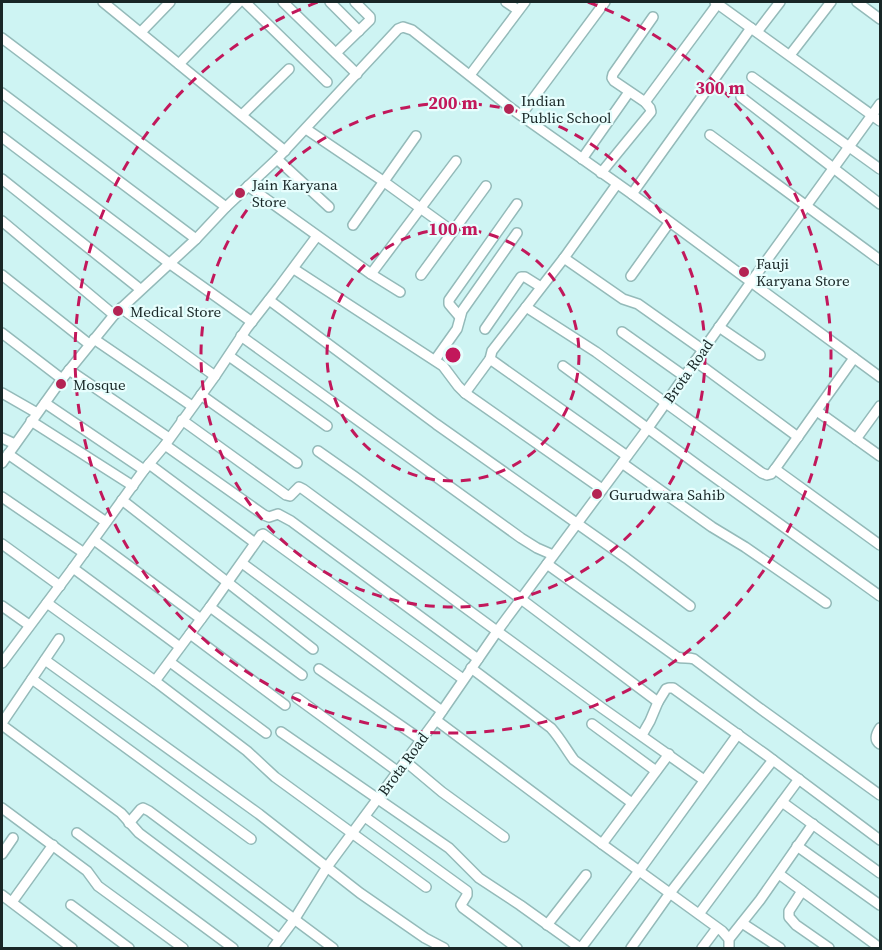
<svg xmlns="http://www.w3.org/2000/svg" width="882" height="950" font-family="'Source Serif 4',serif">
	<rect width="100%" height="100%" fill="#cef4f3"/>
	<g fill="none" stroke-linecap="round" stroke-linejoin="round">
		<defs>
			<g id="minor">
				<path d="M103,2L285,151"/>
				<path d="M245,2L327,82"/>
				<path d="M283,2L357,74"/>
				<path d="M330,2L359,31"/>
				<path d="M506,2L518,10"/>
				<path d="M715,2L880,121"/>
				<path d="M857,2L880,19"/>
				<path d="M141,32L170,2"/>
				<path d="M757,32L780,2"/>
				<path d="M2,38L226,207"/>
				<path d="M336,53L370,20V17L355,2"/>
				<path d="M790,55L831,2"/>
				<path d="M179,64L239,2"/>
				<path d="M470,75L525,2"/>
				<path d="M752,77L880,169"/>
				<path d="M2,93L196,239"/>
				<path d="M741,97L880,204"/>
				<path d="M645,102L719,2"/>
				<path d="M880,104L751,282L880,377"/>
				<path d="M242,115L289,69"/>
				<path d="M521,115L605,2"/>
				<path d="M306,129L383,181L452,231"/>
				<path d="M710,135L880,260"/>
				<path d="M2,137L169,263L252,322"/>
				<path d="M277,159L329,207"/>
				<path d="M582,159L629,92"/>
				<path d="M601,173L651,112L650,108L645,102L614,81L612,78L613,74L653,17"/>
				<path d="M2,179L140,289"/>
				<path d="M617,184L564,258L492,351L490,359L627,456"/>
				<path d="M248,186L371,274L400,292"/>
				<path d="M632,194L751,28"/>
				<path d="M2,221L114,315"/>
				<path d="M353,225L416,136"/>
				<path d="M564,258L623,299L638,304L703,350"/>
				<path d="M294,269L443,366L458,386L465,393L602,489"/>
				<path d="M371,274L456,161"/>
				<path d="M2,275L89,344"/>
				<path d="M421,275L486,186"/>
				<path d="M631,276L669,223"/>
				<path d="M269,300L436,424L626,558L690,606"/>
				<path d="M526,307L596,352L762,473L767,475L771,474L775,469L854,358"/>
				<path d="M121,308L215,376"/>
				<path d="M460,317L449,304V300L517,204"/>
				<path d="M719,327L760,355"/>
				<path d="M485,329L521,277H525L541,287"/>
				<path d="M622,332L684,376"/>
				<path d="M2,333L62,379"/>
				<path d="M241,336L521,538L537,548L553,555"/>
				<path d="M94,339L192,406"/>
				<path d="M229,356L327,426"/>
				<path d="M435,360L457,329L462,311L517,233"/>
				<path d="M695,361L798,437"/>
				<path d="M563,366L703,469L880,596"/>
				<path d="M69,370L169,438"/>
				<path d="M2,393L37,413"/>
				<path d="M465,393L490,359"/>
				<path d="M201,395L297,463"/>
				<path d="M45,403L144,470"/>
				<path d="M817,411L880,456"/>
				<path d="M182,420L286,495L290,496L299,487L303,489L602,708L704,780"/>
				<path d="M31,421L133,486"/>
				<path d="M2,438L15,444"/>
				<path d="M856,439L880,406"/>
				<path d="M165,445L264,515L269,517L278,514L291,521L478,659"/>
				<path d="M318,451L355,477L521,599L658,702"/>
				<path d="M8,454L106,522"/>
				<path d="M2,463L62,379L114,315L196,239L226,207L277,159L398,29L403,27L412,30L512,109L632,194L751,282L648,428L498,630L436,720L327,867L294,920L273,948"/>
				<path d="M622,463L712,527L745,547L826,603"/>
				<path d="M149,464L255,543"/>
				<path d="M775,469L880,545"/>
				<path d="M2,497L84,553"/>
				<path d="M122,500L313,649"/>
				<path d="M94,540L201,619"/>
				<path d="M2,544L60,586"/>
				<path d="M242,563L442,711"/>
				<path d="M547,564L677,657C683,659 688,657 694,659L758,707L880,795"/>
				<path d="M73,568L180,647"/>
				<path d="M47,603L155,681L247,751L275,777L426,887"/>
				<path d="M2,606L29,625"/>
				<path d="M210,607L302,675"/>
				<path d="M190,634L285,705"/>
				<path d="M45,660L259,814L360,893L425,938L444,948"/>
				<path d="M170,662L266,733"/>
				<path d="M2,663L73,568L144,470L165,445L215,376L247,328L279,287L317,236"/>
				<path d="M471,668L551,728C560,738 566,749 574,760L632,803"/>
				<path d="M319,669L420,739"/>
				<path d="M32,679L251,839"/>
				<path d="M155,681L210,607L261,535L263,534L463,679"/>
				<path d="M297,698L397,771"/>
				<path d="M436,720L602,844L722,931L729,939"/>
				<path d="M2,723L59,639"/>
				<path d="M592,724L656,771"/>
				<path d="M2,725L121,813L139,833L280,939"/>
				<path d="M880,728C876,734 874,740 880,744"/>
				<path d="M281,732L449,848L479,878L520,905L580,948"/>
				<path d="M642,735L650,721L658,702L666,689L669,688H673L765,754L880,840"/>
				<path d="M405,761L442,792L504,837"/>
				<path d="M782,802L880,873"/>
				<path d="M2,808L87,871L98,886L183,948"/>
				<path d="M365,817L467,891V895L461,905L463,908L517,948"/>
				<path d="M129,823L141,809L143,808L149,811L333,948"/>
				<path d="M77,833L233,948"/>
				<path d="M602,844L669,754"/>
				<path d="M797,846L880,905"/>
				<path d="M2,854L13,838"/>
				<path d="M779,874L880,948"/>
				<path d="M802,891L789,911V917L796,925L829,948"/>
				<path d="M2,895L72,948"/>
				<path d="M12,902L53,845"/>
				<path d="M71,905L129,948"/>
				<path d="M699,914L799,779"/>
				<path d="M742,923L780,948"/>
				<path d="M547,925L586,875"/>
				<path d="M581,948L639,871L738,734"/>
				<path d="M631,948L670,893L773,760"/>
				<path d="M702,948L717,928"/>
				<path d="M729,948V939L760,900L813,824"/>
			</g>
		</defs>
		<use href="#minor" stroke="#94bab9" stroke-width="12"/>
		<use href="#minor" stroke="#fff" stroke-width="9"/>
	</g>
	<g fill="none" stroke="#c2185b" stroke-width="3" stroke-dasharray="10 8">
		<circle cx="453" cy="355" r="126"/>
		<circle cx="453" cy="355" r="252"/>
		<path d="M588 2A378 378 0 1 1 318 2"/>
	</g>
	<g fill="#b42454" stroke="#e7fefd" stroke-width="2">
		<circle cx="509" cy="109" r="6"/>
		<circle cx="240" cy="193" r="6"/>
		<circle cx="744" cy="272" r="6"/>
		<circle cx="118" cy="311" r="6"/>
		<circle cx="61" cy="384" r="6"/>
		<circle cx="597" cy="494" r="6"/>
	</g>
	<g text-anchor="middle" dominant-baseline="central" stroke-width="4.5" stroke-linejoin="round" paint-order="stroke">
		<g font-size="15" fill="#182626" stroke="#e7fefd" text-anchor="start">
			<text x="521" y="100">Indian<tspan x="521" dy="17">Public School</tspan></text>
			<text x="252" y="184">Jain Karyana<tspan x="252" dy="17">Store</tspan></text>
			<text x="756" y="263">Fauji<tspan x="756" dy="17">Karyana Store</tspan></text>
			<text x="130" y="311">Medical Store</text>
			<text x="73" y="384">Mosque</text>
			<text x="609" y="494">Gurudwara Sahib</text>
		</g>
		<g font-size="15" fill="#182626" stroke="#e7fefd">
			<text transform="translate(688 371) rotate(-55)">Brota Road</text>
			<text transform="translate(403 764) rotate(-54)">Brota Road</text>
		</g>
	</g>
	<circle cx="453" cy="355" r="9" fill="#c2185b" stroke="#e7fefd" stroke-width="3"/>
	<g font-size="18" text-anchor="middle" font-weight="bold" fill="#c2185b" stroke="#e7fefd" stroke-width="4.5" stroke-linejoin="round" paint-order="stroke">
		<text x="720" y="94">300 m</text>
		<text x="453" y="109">200 m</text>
		<text x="453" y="235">100 m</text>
	</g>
	<rect width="882" height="950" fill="none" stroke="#182626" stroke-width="6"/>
</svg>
